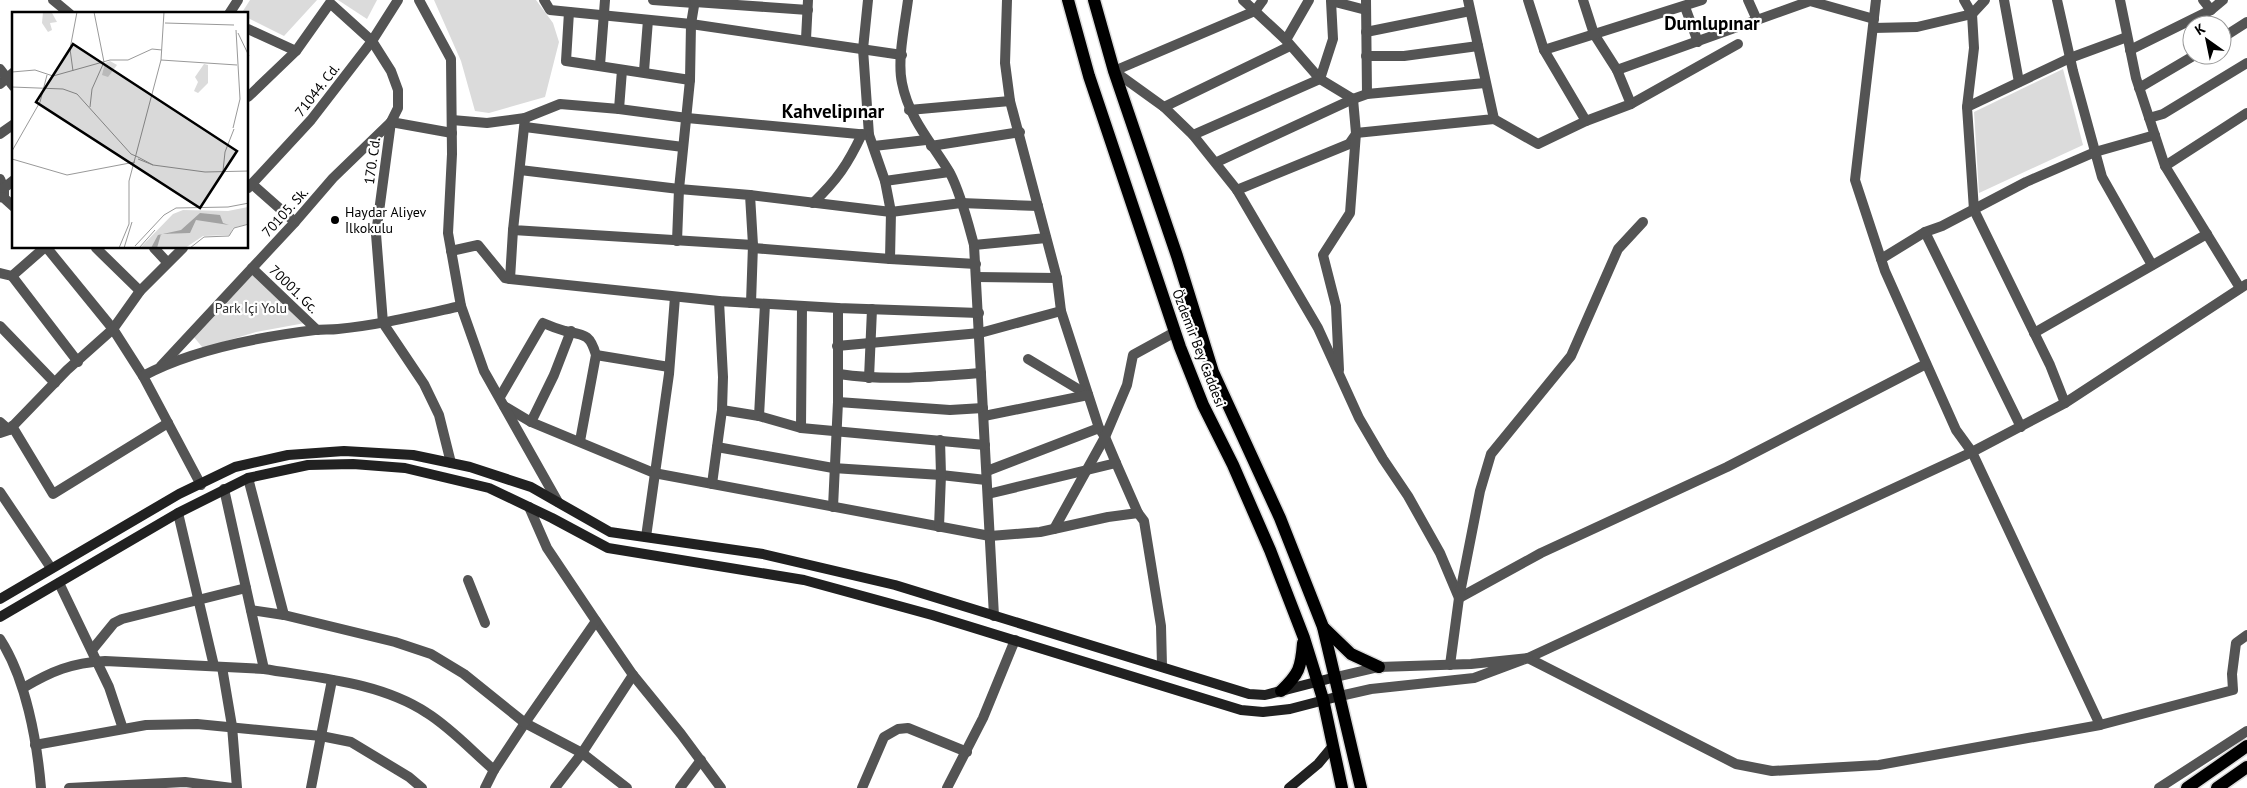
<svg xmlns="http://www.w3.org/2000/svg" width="2247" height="788" font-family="'PT Sans',sans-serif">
	<rect width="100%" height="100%" fill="#fff"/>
	<g fill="#dbdbdb">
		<path d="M250,0H317L284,36L248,18V14H241Z"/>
		<path d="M338,0H377L367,19Z"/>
		<path d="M434,0H536L553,23L559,42L545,97L489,113L475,111L461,61Z"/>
		<path d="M2063,69L2083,145L1979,193L1974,112Z"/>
		<path d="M250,272L305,323L256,332L203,348L193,336Z"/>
	</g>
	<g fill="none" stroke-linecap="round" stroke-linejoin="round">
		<defs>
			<g id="primary">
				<path d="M1068,0L1089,76L1180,347L1203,405L1233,465L1270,550L1304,638L1323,699L1342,788"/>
				<path d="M1094,0L1114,71L1177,256L1213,372L1280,518L1323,627L1361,788"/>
				<path d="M1323,627L1351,654L1379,667"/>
				<path d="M1281,691C1299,674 1301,668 1303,643"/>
				<path d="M2187,788L2247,746"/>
				<path d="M2217,788L2247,767"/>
			</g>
		</defs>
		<use href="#primary" stroke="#dbdbdb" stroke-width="15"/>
		<g stroke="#545454" stroke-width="10">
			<path d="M53,0L70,14"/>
			<path d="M544,0L550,10L691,24L902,55"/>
			<path d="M653,0L694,3"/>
			<path d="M695,0L691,24L690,80L679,189L750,195L753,245L751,303"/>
			<path d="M868,0L863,49L869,135L885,181L891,212L890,259L976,264"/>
			<path d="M908,0C905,24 897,60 902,83C909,119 932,143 950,173C961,194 968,223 974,245L994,616"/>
			<path d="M1007,0L1005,63L1010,101L1057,278L1061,311L1099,428L1105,437L1116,463"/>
			<path d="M1243,0L1286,40L1320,79L1353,99"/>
			<path d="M1366,0L1367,94"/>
			<path d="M1528,0L1544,50L1586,121"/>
			<path d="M1583,0L1594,34L1617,70L1810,1L1874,19"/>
			<path d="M1748,0L1757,20"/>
			<path d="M1876,0L1855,180L1885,271L1956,430L1972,452L2100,725"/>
			<path d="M1964,0L1972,14L1974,48L1967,107"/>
			<path d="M2004,0L2019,82"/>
			<path d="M2057,0L2073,71L2102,177L2152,265"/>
			<path d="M2203,0L2211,10"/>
			<path d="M695,2L808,10"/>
			<path d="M1685,7L1698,42"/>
			<path d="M569,12L566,61L690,80"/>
			<path d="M229,14L238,0"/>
			<path d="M1873,28L1917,27L1972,14L1985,0"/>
			<path d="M248,29L296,51"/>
			<path d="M1366,32L1470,11"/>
			<path d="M2222,38L2247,22"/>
			<path d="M806,39L808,0"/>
			<path d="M1286,40L1309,0"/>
			<path d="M1544,50L1702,0"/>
			<path d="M2130,50L2211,10L2223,0"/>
			<path d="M1366,56H1404L1478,46"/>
			<path d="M600,65L605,0"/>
			<path d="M644,71L648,20"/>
			<path d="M1114,71L1164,107L1193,135L1237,190L1318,328L1359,418L1383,459L1408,496L1440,553L1459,598L1541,553L1727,467L1926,364"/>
			<path d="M1114,71L1255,11L1263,0"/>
			<path d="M0,84L14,72"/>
			<path d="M2139,88L2195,55"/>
			<path d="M1353,99L1356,133L1494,119L1468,0"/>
			<path d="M1631,104L1738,44"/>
			<path d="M1164,107L1290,46"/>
			<path d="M619,109L622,70"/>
			<path d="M909,110L1010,101"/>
			<path d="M525,118L513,230L753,245"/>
			<path d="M2149,118L2163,114L2247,63"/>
			<path d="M1494,119L1538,144L1586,121L1631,104L1617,70"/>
			<path d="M452,120L487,123L525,118L560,104L619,109L687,118L869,135"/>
			<path d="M391,122L376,234L383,323L424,384L439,415L451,463"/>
			<path d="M391,122L452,133"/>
			<path d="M525,127L683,147"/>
			<path d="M0,134L14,124"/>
			<path d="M1193,135L1320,79L1333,39L1331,1L1366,10"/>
			<path d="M874,146L926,140"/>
			<path d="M931,146L1020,132"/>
			<path d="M1217,162L1353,99L1367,94L1485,83"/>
			<path d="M2165,166L2247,113"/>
			<path d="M520,170L679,189L677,241"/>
			<path d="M0,179L4,188V198"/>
			<path d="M885,181L949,172"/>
			<path d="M252,184L295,222"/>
			<path d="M4,188L14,180"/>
			<path d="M1237,190L1349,144L1356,134"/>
			<path d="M750,195L891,212L961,203L1038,206"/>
			<path d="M0,197L4,198L14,207"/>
			<path d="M813,203C837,180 848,164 862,134"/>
			<path d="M1925,232L2021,427"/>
			<path d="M974,245L1046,238"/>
			<path d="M47,248L113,329L143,376L201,485"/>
			<path d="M96,248L140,291"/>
			<path d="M753,248L890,259"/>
			<path d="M451,251L478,245L505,278L510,279L719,301L838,308L979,313"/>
			<path d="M1881,259L1925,232L1942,226L2026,182L2095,152L2155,135"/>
			<path d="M252,268L317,330"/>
			<path d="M0,273L12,276L44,248"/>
			<path d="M12,276L78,362"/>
			<path d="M976,277L1057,278"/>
			<path d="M510,279L513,230"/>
			<path d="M0,326L55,383"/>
			<path d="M2034,333L2207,234"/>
			<path d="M837,346L980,333L1061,311"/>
			<path d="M596,355L669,367"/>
			<path d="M1028,359L1088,395"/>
			<path d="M161,366L295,222L333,178L391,122L398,108V90L391,71L372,41L330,3L296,51L248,97"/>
			<path d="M1339,370L1336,306L1323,255L1350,213L1356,133"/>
			<path d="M839,374C886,381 933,377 981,373"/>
			<path d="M143,376C193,349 259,337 315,330C323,329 330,330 338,329C379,325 420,315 461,306"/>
			<path d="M869,378L872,309"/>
			<path d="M500,397L543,323C550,326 558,329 565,331C585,335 590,334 596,355L580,441"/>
			<path d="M838,402L950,410L983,408"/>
			<path d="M2065,403L2050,365L1974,210L1967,107L2070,58L2127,37"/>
			<path d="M504,406L531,422L654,473L990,536L1040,532L1108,517L1138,513L1144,521L1161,626L1162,666"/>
			<path d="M722,410L759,416L801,428L985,445"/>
			<path d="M759,416L765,304"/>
			<path d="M984,416L1088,395"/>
			<path d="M0,422L9,430"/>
			<path d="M531,422L554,375L571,331"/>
			<path d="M12,426L53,494L168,423"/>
			<path d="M801,428L802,306"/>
			<path d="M717,447L833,468L941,475L986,480"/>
			<path d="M987,471L1099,428"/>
			<path d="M248,478L284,615"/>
			<path d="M712,484L722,410L723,377L719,301"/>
			<path d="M224,489L264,669C318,678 380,682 427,713C451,728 472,751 494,770L525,723L582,753L627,788"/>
			<path d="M0,492L51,568"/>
			<path d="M988,494L1116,463L1138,513"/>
			<path d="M529,507L547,548L596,621L633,675L681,734L721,788"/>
			<path d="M833,507L838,402V308"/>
			<path d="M178,513L214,666"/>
			<path d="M939,527L941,475L940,440"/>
			<path d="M1054,529L1105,437L1127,385L1133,355L1175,332"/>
			<path d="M646,537L669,374L675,297"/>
			<path d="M468,580L485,623"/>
			<path d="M59,583L109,687L123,729"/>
			<path d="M251,610L284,615L395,642L431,654L464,674L525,723L596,621"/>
			<path d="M92,650L114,623L122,619L246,588"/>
			<path d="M1528,658L1736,764L1772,771L1879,765L2100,725L2233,690L2232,674L2236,643L2247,635"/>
			<path d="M1450,665L1459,598L1480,491L1491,454L1571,356L1618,249L1643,222"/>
			<path d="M222,667L232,726L237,788"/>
			<path d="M332,680L321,736L351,742L409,777L422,788"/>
			<path d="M23,688C52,671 71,663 105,661L264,669"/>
			<path d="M35,745L146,725L197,724L321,736L311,788"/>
			<path d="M69,788L185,782L232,788"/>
			<path d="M485,788L494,770"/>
			<path d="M555,788L582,753L633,675"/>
			<path d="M680,788L701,760"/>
			<path d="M862,788L884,737L898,729L908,728L967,752"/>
			<path d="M947,788L983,718L1015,640"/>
			<path d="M2159,788L2247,731"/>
		</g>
		<g stroke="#545454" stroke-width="10">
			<path d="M419,0L451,59L452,154L448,233L461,306L484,371L558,502"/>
			<path d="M2120,0L2136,78L2165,166L2240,288"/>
			<path d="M0,69L14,87"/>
			<path d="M248,188L311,120L372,41L398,0"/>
			<path d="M154,248L167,262"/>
			<path d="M0,433L9,430L67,370L113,329L140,291L183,248"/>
			<path d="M0,639C26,679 37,741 41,788"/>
			<path d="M1528,658L1972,452L2065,403L2247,284"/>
			<path d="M1336,677L1379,667L1471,664L1528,658L1474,678L1371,689L1340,696"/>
		</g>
		<g stroke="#212121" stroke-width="10">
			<path d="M0,599L179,494L235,467L288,455L344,451L413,455L470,467L531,487L610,532L763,554L895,585L1249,694L1265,695L1336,677"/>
			<path d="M0,617L178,513L248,478L308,465L353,464L405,468L489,488L552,518L608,548L804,580L932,615L1241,710L1263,712L1290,709L1340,696"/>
			<path d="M1289,788L1318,764L1333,746"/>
		</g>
		<use href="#primary" stroke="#000" stroke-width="12"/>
	</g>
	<circle fill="#000" stroke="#fff" stroke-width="2" cx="335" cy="220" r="5"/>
	<g text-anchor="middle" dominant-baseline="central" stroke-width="4.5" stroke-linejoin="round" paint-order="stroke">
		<g font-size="14" fill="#000" stroke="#fff">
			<text transform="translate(317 90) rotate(-52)">71044. Cd.</text>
			<text transform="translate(372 161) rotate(-82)">170. Cd.</text>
			<text transform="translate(285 212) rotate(-48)">70105. Sk.</text>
			<text transform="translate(294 289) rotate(44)">70001. Gc.</text>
			<text transform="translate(1199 348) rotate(69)">Özdemir Bey Caddesi</text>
		</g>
		<g font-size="14" fill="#000" stroke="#fff" text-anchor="start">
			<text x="345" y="212">Haydar Aliyev<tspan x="345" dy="16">İlkokulu</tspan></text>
		</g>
		<g font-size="14" fill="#323232" stroke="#fff">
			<text x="251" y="308">Park İçi Yolu</text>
		</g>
		<g font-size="19" font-weight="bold" fill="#000" stroke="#fff">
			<text x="1712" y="23">Dumlupınar</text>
			<text x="833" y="111">Kahvelipınar</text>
		</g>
	</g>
	<g transform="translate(12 12)">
		<rect width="236" height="236" fill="#fff"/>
		<path d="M31,0L40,1L45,10L38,11L40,18L36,20L30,11ZM98,49L105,53L96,65L90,63L93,51ZM192,52L196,53V71L186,81L182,79L186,70L183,65ZM236,195V212L221,216L218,223L191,224L173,236H128L161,202L171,198L216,199Z" fill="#dbdbdb"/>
		<path d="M188,201L208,203L211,211L217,213L184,208L178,221L149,222L145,236H139L146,223L169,218Z" fill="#a2a2a2"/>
		<path fill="none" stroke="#999" stroke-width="1" d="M153,11L222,13M226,21L237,44M149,48L225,53M61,59L58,37L65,0M0,60L23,58L41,64L98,48H116L140,37L150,38M0,75L51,77L65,82L119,142L126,145M78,95L80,77L92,50L82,0M221,116L228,87L224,18M0,139L28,90L35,63M0,147L55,163L123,150M126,147L141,153L126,145M141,153L193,160L237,159M211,159L213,140L222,117M123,234L152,203L164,196L216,195L237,191M107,236L117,212V169L149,48L152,0M112,236L120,210M127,236L143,218M178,236L192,225L217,224L222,216L237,212"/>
		<path fill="#000" fill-opacity="0.15" stroke="#000" stroke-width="2.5" d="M61,32L225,139L188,196L24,90Z"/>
		<rect width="236" height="236" fill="none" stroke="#000" stroke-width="2.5"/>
	</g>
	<g transform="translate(2207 40) rotate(327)"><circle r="24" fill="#ffffff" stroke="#999999"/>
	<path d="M0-4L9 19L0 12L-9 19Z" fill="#000000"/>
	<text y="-8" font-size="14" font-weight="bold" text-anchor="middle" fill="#000000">K</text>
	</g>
</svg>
